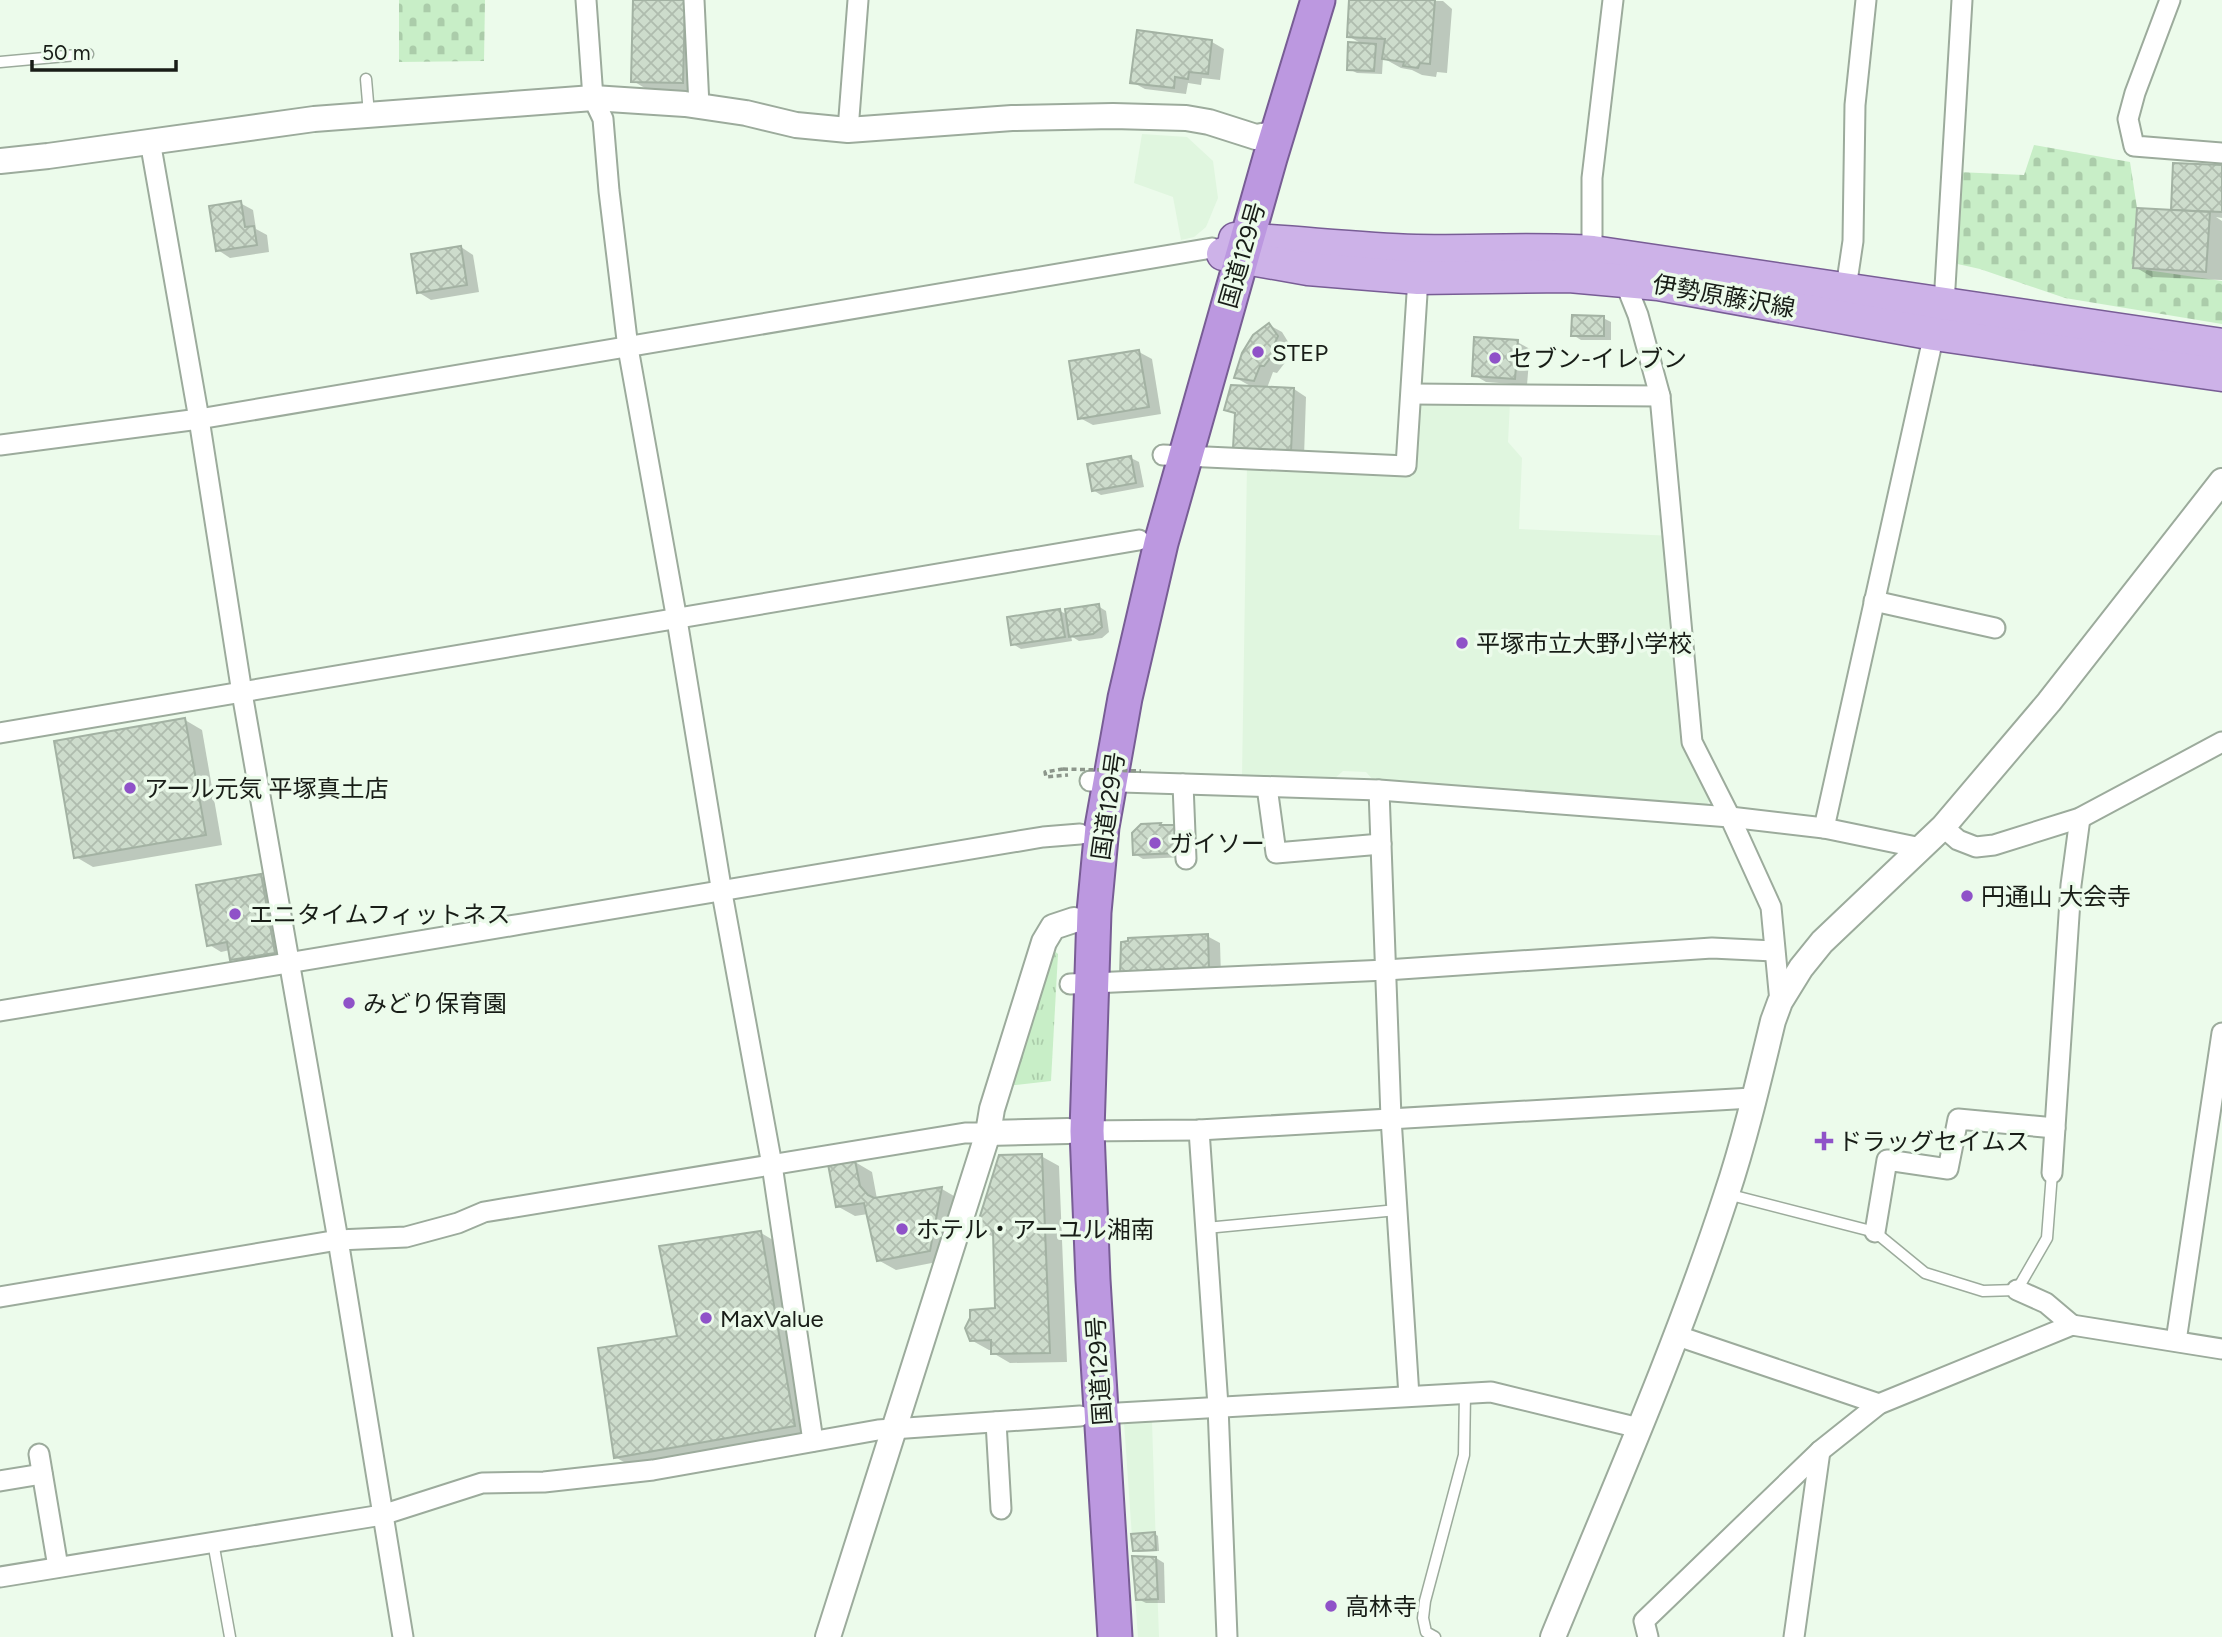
<svg xmlns="http://www.w3.org/2000/svg" width="2222" height="1637" font-family="Figtree,'Noto Sans JP',sans-serif">
	<defs>
		<pattern id="grass-tufts" width="24" height="20" patternUnits="userSpaceOnUse" patternTransform="scale(1.75)"><rect width="24" height="20" fill="#c8eec7"/><path d="M3 7l-1-3M5 7V3M7 7l1-3M15 17l-1-3M17 17v-4M19 17l1-3" fill="none" stroke="#abccaa"/></pattern>
		<pattern id="cemetery-stones" width="16" height="16" patternUnits="userSpaceOnUse" patternTransform="scale(1.75)"><rect width="16" height="16" fill="#c8eec7"/><path d="M2 7V4a2 2 0 0 1 4 0v3zM10 15v-3a2 2 0 0 1 4 0v3z" fill="#abccaa"/></pattern>
		<pattern id="building-cross-hatch" width="8" height="8" patternUnits="userSpaceOnUse" patternTransform="scale(1.75)"><rect width="8" height="8" fill="#cddccc"/><path d="M0 0l8 8M0 8l8-8" fill="none" stroke="#afbcae"/></pattern>
	</defs>
	<rect width="100%" height="100%" fill="#ecfbeb"/>
	<g fill="#e0f6df">
		<path d="M1142,134L1187,137L1213,161L1218,198L1206,227L1194,237L1181,240L1173,197L1134,183Z"/>
		<path d="M1419,400L1510,403L1508,442L1522,458L1519,529L1674,536L1687,749L1712,797L1707,804L1374,781L1366,772L1343,771L1333,780L1242,777L1247,464L1409,472Z"/>
		<path d="M1152,1421L1156,1550L1133,1551L1124,1422Z"/>
		<path d="M1132,1556L1156,1557L1159,1637H1138Z"/>
	</g>
	<path fill="url(#grass-tufts)" d="M1052,949L1058,954L1051,1081L1006,1086Z"/>
	<g fill="url(#cemetery-stones)">
		<path d="M399,0H485L484,61L399,62Z"/>
		<path d="M2034,145L2130,162L2137,208L2133,268L2222,281V324L2065,298L1980,269L1953,263L1958,172L2024,175Z"/>
	</g>
	<g fill="#0003">
		<path d="M635,0H702L700,92L650,91L633,81Z"/>
		<path d="M1351,0L1443,1L1452,9L1447,73L1437,72L1436,77L1422,75L1412,70L1401,68L1383,58L1382,74L1357,73L1349,69L1364,45L1348,36Z"/>
		<path d="M1212,42L1224,49L1220,80L1202,78L1201,85L1188,83L1186,94L1145,89L1132,82Z"/>
		<path d="M2222,167V218L2216,217L2222,221V280L2152,277L2135,267L2178,212Z"/>
		<path d="M240,203L253,210L256,229L267,235L269,252L230,258L218,250Z"/>
		<path d="M461,247L473,255L479,292L431,300L418,292Z"/>
		<path d="M1603,318L1611,322V340H1581L1573,335Z"/>
		<path d="M1269,325L1282,332L1290,345L1285,355L1287,360L1277,373L1273,372L1267,388L1294,389L1306,397L1304,457L1248,454L1235,447L1236,415L1226,409L1254,388L1236,378Z"/>
		<path d="M1517,342L1530,349L1527,385L1486,382L1474,375Z"/>
		<path d="M1139,352L1152,359L1161,414L1093,425L1080,418Z"/>
		<path d="M1131,458L1139,462L1144,487L1101,495L1093,490Z"/>
		<path d="M1098,606L1106,611L1109,632L1102,638L1079,641L1071,636L1072,641L1021,649L1013,644L1060,611L1068,615Z"/>
		<path d="M185,720L202,730L222,845L93,867L76,857Z"/>
		<path d="M1161,824L1165,827L1184,857L1143,859L1135,854L1142,825Z"/>
		<path d="M261,876L274,883L287,959L244,966L231,959L230,950L221,952L208,944Z"/>
		<path d="M1207,936L1220,943L1221,978L1135,982Z"/>
		<path d="M1041,1156L1059,1166L1067,1362L1010,1363L993,1353L992,1350H989L971,1340L997,1309L995,1238L978,1228Z"/>
		<path d="M855,1162L872,1172L877,1199L942,1189L959,1199L947,1260L896,1270L878,1260L868,1214L855,1216L837,1206Z"/>
		<path d="M761,1233L778,1243L812,1436L633,1467L615,1457L679,1337Z"/>
		<path d="M1155,1534L1158,1536L1159,1551L1138,1552L1134,1550Z"/>
		<path d="M1156,1558L1164,1563L1165,1603H1146L1138,1599Z"/>
	</g>
	<g fill="url(#building-cross-hatch)" stroke="#a3b2a3" stroke-width="2">
		<path d="M633,0H685L683,83L631,82Z"/>
		<path d="M1349,0H1435L1430,64L1420,63L1418,68L1403,66L1404,62L1382,59L1385,39L1347,37Z"/>
		<path d="M1137,30L1212,40L1208,74L1189,72L1188,79L1175,77L1174,88L1130,83Z"/>
		<path d="M1348,42L1376,44L1374,71L1347,70Z"/>
		<path d="M2173,163L2222,165V212L2171,210Z"/>
		<path d="M241,201L245,227L254,226L257,245L216,251L209,206Z"/>
		<path d="M2137,208L2210,212L2206,272L2133,268Z"/>
		<path d="M461,246L467,285L417,293L411,254Z"/>
		<path d="M1572,315L1604,316V336H1571Z"/>
		<path d="M1269,323L1278,336L1273,347L1275,352L1264,366H1260L1254,381L1234,378L1242,353L1253,335Z"/>
		<path d="M1474,337L1518,340L1515,379L1472,376Z"/>
		<path d="M1139,350L1149,407L1078,419L1069,361Z"/>
		<path d="M1231,385L1294,388L1291,451L1233,448L1235,413L1224,410Z"/>
		<path d="M1131,456L1136,483L1092,491L1087,464Z"/>
		<path d="M1099,604L1102,627L1093,634L1069,637L1065,609Z"/>
		<path d="M1060,609L1065,637L1011,645L1007,617Z"/>
		<path d="M185,718L206,835L74,858L54,741Z"/>
		<path d="M1161,823L1160,825H1176L1177,853L1133,855L1132,833L1141,824Z"/>
		<path d="M261,874L275,953L230,960L227,942L207,946L196,885Z"/>
		<path d="M1208,934L1209,971L1120,976L1121,942L1128,941V938Z"/>
		<path d="M1042,1154L1050,1353L991,1354V1340L970,1341L965,1328L970,1318V1310L995,1308L993,1231L976,1229L999,1155Z"/>
		<path d="M855,1160L860,1186L868,1195L874,1198L942,1187L930,1251L877,1261L864,1203L836,1207L828,1164Z"/>
		<path d="M761,1231L795,1426L614,1458L598,1348L677,1336L659,1246Z"/>
		<path d="M1155,1532L1156,1550L1133,1551L1131,1534Z"/>
		<path d="M1132,1556L1156,1557L1158,1599L1136,1600Z"/>
	</g>
	<g fill="none" stroke-linecap="round" stroke-linejoin="round">
		<defs>
			<g id="service">
				<path d="M0,62L88,54"/>
				<path d="M366,79L369,114"/>
				<path d="M1727,1194L1875,1232L1925,1273L1983,1291L2017,1290L2047,1238L2052,1173"/>
				<path d="M1206,1228L1397,1210"/>
				<path d="M213,1542L230,1637"/>
				<path d="M1435,1637L1426,1632L1423,1618L1425,1601L1464,1455L1465,1393"/>
			</g>
			<g id="minor">
				<path d="M586,0L593,98L603,119L609,191L628,348L677,620L722,893L772,1165L813,1441"/>
				<path d="M694,0L699,106"/>
				<path d="M2170,0L2135,93L2128,119L2134,146L2222,153"/>
				<path d="M848,130L858,0"/>
				<path d="M150,141L199,419L242,693L338,1240L403,1637"/>
				<path d="M1592,262V178L1613,0"/>
				<path d="M1619,275L1624,280L1638,315L1660,396L1692,742L1730,817L1771,907L1780,1002"/>
				<path d="M1846,288L1853,241L1855,105L1866,0"/>
				<path d="M1944,304L1962,0"/>
				<path d="M1412,394L1660,396"/>
				<path d="M0,445L199,419L1212,248"/>
				<path d="M1163,455L1406,466L1418,278"/>
				<path d="M1874,601L1995,628"/>
				<path d="M0,733L1139,540"/>
				<path d="M1090,781L1379,790L1730,817L1824,828L1921,848"/>
				<path d="M1183,784L1186,859"/>
				<path d="M1267,787L1276,853L1381,844"/>
				<path d="M1379,790L1391,1118L1409,1396"/>
				<path d="M1943,827L1958,840L1976,847L1994,845L2080,818L2222,742"/>
				<path d="M1824,828L1934,334"/>
				<path d="M1070,984L1386,970L1712,948L1774,951"/>
				<path d="M0,1011C347,951 696,897 1043,837L1080,834"/>
				<path d="M1199,1130L1218,1406L1227,1637"/>
				<path d="M1079,1131L1199,1130L1752,1098"/>
				<path d="M2052,1173L2071,885L2080,818"/>
				<path d="M1875,1232L1887,1160L1948,1169L1958,1119L2055,1128"/>
				<path d="M2017,1290L2046,1303L2072,1325"/>
				<path d="M0,1297L338,1240L406,1237L458,1223L484,1212L965,1133H988"/>
				<path d="M1675,1335L1879,1404"/>
				<path d="M2176,1341L2222,1033"/>
				<path d="M1101,1414L1491,1392L1639,1428"/>
				<path d="M996,1422L1001,1509"/>
				<path d="M39,1454L58,1567"/>
				<path d="M0,1481L42,1474"/>
				<path d="M0,1577L382,1515L482,1483L544,1482L653,1470L878,1430L1080,1416"/>
				<path d="M1648,1637L1644,1621L1820,1451L1879,1404L2072,1325L2222,1349"/>
				<path d="M1794,1637L1820,1451"/>
			</g>
			<g id="tertiary">
				<path d="M0,161L48,156L314,119L593,98L685,104L746,113L796,125L848,130L1012,118L1113,116L1186,118L1209,122L1256,137L1278,133"/>
				<path d="M988,1133L1068,1131"/>
				<path d="M828,1637L988,1133L992,1109L1044,942L1053,927L1074,920"/>
				<path d="M1553,1637C1613,1491 1677,1346 1726,1196C1745,1139 1759,1079 1773,1021L1780,1002L1801,968L1822,942L1943,827L2049,702L2222,481"/>
			</g>
			<g id="primary">
				<path d="M1235,239C1296,242 1356,249 1416,251C1475,252 1534,248 1593,252L2222,345"/>
				<path d="M1223,254L1308,269L1418,278L1569,276L1658,284L1934,334L2222,375"/>
			</g>
			<path id="trunk" d="M1115,1637L1093,1280L1087,1131L1094,912L1102,827L1125,698L1161,543L1270,158L1318,0"/>
		</defs>
		<use href="#service" stroke="#9cab9c" stroke-width="13"/>
		<use href="#minor" stroke="#9cab9c" stroke-width="23"/>
		<use href="#tertiary" stroke="#9cab9c" stroke-width="28"/>
		<use href="#primary" stroke="#785d95" stroke-width="35"/>
		<use href="#trunk" stroke="#785d95" stroke-width="37"/>
		<path stroke="#8c968b" stroke-width="3.5" stroke-dasharray="5 3.5" stroke-linecap="butt" d="M1063,769L1045,772L1046,777L1068,775"/>
		<use href="#service" stroke="#fff" stroke-width="10"/>
		<use href="#minor" stroke="#fff" stroke-width="19"/>
		<use href="#tertiary" stroke="#fff" stroke-width="24"/>
		<use href="#primary" stroke="#cdb2e8" stroke-width="32"/>
		<use href="#trunk" stroke="#bc98e0" stroke-width="33"/>
		<path stroke="#8c968b" stroke-width="3.5" stroke-dasharray="5 3.5" stroke-linecap="butt" d="M1063,769L1141,771"/>
	</g>
	<g fill="#8f52c8" stroke="#ecfbeb" stroke-width="2.5">
		<circle cx="1258" cy="352" r="7"/>
		<circle cx="1495" cy="358" r="7"/>
		<circle cx="1462" cy="643" r="7"/>
		<circle cx="130" cy="788" r="7"/>
		<circle cx="1155" cy="843" r="7"/>
		<circle cx="1967" cy="896" r="7"/>
		<circle cx="235" cy="914" r="7"/>
		<circle cx="349" cy="1003" r="7"/>
		<path d="M1820.5 1130.5h7v7h7v7h-7v7h-7v-7h-7v-7h7z"/>
		<circle cx="902" cy="1229" r="7"/>
		<circle cx="706" cy="1318" r="7"/>
		<circle cx="1331" cy="1606" r="7"/>
	</g>
	<g text-anchor="middle" dominant-baseline="central" stroke-width="7" stroke-linejoin="round" paint-order="stroke">
		<g font-size="24" fill="#181d17" stroke="#ecfbeb">
			<text transform="translate(1242 255) rotate(-74)">国道129号</text>
			<text transform="translate(1724 296) rotate(10)">伊勢原藤沢線</text>
			<text transform="translate(1108 806) rotate(-82)">国道129号</text>
			<text transform="translate(1099 1371) rotate(-94)">国道129号</text>
		</g>
		<g font-size="24" fill="#181d17" stroke="#ecfbeb" text-anchor="start">
			<text x="1272" y="352">STEP</text>
			<text x="1509" y="358">セブン-イレブン</text>
			<text x="1476" y="643">平塚市立大野小学校</text>
			<text x="144" y="788">アール元気 平塚真土店</text>
			<text x="1169" y="843">ガイソー</text>
			<text x="1981" y="896">円通山 大会寺</text>
			<text x="249" y="914">エニタイムフィットネス</text>
			<text x="363" y="1003">みどり保育園</text>
			<text x="1838" y="1141">ドラッグセイムス</text>
			<text x="916" y="1229">ホテル・アーユル湘南</text>
			<text x="720" y="1318">MaxValue</text>
			<text x="1345" y="1606">高林寺</text>
		</g>
	</g>
	<path d="M32 60v10h144v-10" fill="none" stroke="#181d17" stroke-width="3.5"/>
	<text x="42" y="60" font-size="21" fill="#181d17" stroke="#ecfbeb" stroke-width="5" paint-order="stroke">50 m</text>
</svg>
